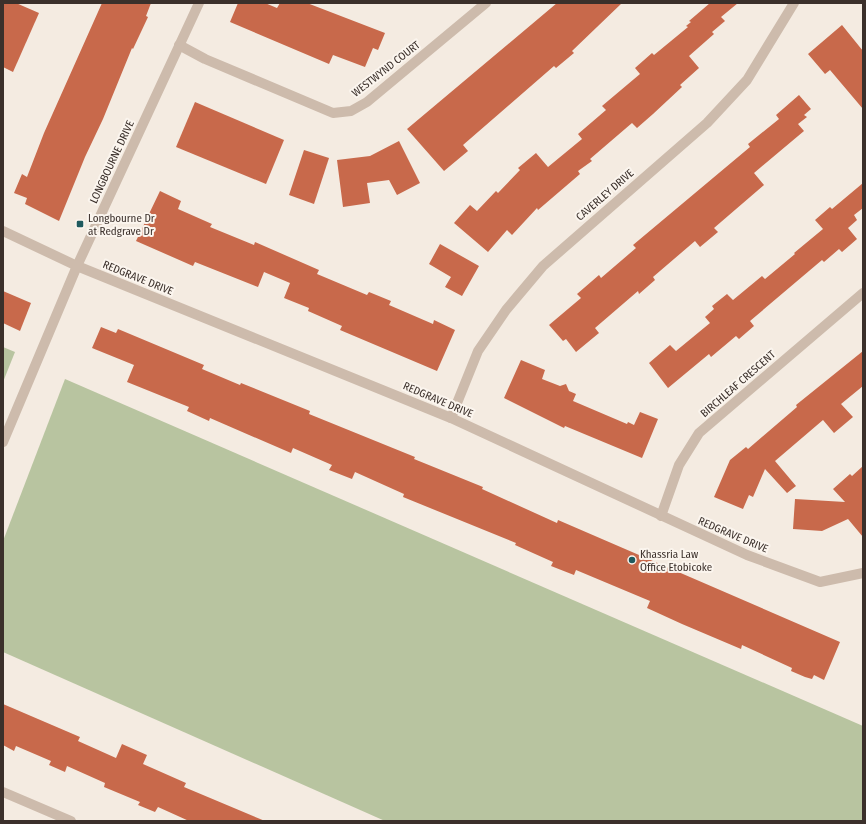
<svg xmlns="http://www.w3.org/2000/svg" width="866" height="824" font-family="'Fira Sans Condensed',sans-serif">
	<rect width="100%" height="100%" fill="#f4ebe1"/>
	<g fill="#b8c4a0">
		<path d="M3,347L15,352L3,382Z"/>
		<path d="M65,379L863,726V821H385L3,652V541Z"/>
	</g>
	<g fill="#c8694b">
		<path d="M3,3H16L39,13L13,72L3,67Z"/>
		<path d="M102,3H151L146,16L148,17L133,49L132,48L103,119L85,157L59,221L25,204L27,198L14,193L22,174L27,177L44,133Z"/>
		<path d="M238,3H265L277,8L280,3H307L385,33L378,50L373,48L365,67L333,55L329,64L230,22Z"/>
		<path d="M557,3H622L572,51L574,53L556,68L554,66L463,145L468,151L444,171L407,129Z"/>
		<path d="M710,3H738L721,17L725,21L712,32L714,34L689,56L699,68L680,85L682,87L653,114L637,128L632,123L590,159L592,161L578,171L580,174L538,210L537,208L512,235L507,230L488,252L454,223L470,205L477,211L496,191L498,193L520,170L518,168L536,153L548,167L582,139L578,134L606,110L602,106L640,74L635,68L652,53L654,55L688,27L686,26L691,22L689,21Z"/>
		<path d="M842,25L863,51V109L830,70L825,74L808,54Z"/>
		<path d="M799,95L811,109L804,115L807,117L798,124L804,131L754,173L764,185L714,228L718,232L700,247L695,241L653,277L655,280L639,294L638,291L595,328L599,333L576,352L566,339L563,341L549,325L581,298L577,294L599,275L601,278L636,248L633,245L750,147L748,144L779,119L776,115Z"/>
		<path d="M195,102L284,140L266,184L176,147Z"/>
		<path d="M399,141L420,183L397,195L389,180L367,183L370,203L343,207L337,160L370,156Z"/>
		<path d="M304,150L329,158L314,204L289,195Z"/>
		<path d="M863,183V208L854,215L857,220L848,228L857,239L842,252L839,249L824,262L822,260L750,321L754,326L739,339L736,336L711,357L709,354L668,388L649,363L670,345L676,351L710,323L705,317L714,309L712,306L727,294L733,300L762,276L765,279L795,254L794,253L823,229L815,220L830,207L832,209Z"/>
		<path d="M160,191L181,201L178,209L212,224L210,227L254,245L255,242L319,270L317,274L367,295L369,292L391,301L389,305L433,324L434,320L455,330L437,371L340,330L342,326L308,311L309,308L284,298L290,283L264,272L258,287L195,262L193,266L136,241Z"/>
		<path d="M440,244L479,266L462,296L445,287L451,277L429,264Z"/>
		<path d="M3,291L31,303L20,331L3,323Z"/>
		<path d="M101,327L116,333L118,329L204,365L202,369L240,385L241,383L278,398L310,411L309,414L415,457L414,459L483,487L482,489L557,523L558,520L840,642L824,680L814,675L812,679L805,677L791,671L792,668L742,645L741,649L682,624L647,608L650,601L576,570L574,575L551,566L553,562L515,545L516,543L403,497L404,494L355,472L352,479L329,470L332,465L293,448L291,453L210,418L209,421L187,411L189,407L127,382L134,365L92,348Z"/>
		<path d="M863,351V386L841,404L853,417L834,433L823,420L775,461L796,486L787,493L765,469L753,497L749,495L743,509L714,497L730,460L746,447L748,449L797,407L796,405Z"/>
		<path d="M521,360L545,370L542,379L560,386L566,384L569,391L576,394L573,401L627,424L628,422L634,425L640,412L658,419L642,458L565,426L564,428L504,398Z"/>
		<path d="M863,466V537L848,519L822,531L793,529L795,499L845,502L833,489L850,474L852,476Z"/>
		<path d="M3,704L80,737L78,741L116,758L122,744L147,755L143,764L186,783L184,787L265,821H189L158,807L155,812L138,805L140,802L104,787L105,783L67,766L65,772L49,765L51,761L16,746L14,751L3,745Z"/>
	</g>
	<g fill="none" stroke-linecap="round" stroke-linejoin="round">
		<g stroke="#cdbbac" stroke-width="10">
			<path d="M179,45L205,59L333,113L351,111L367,102L486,3"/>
			<path d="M3,231L77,266L451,418L747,555L820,582L863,573"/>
			<path d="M451,418L478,351L506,310L543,266L707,123L747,80L794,3"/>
			<path d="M3,442L77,266L199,3"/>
			<path d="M661,516L679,465L699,433L863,293"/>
			<path d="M3,792L71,821"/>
		</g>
	</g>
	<g fill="#1f5a5e" stroke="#fbf5ee" stroke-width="1.5">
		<rect x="76" y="220" width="8" height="8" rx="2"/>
		<circle cx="632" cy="560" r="4"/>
	</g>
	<g text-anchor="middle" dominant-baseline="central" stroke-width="4" stroke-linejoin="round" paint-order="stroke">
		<g font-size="11" fill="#3b302b" stroke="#fbf5ee">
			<text transform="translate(386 69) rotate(-38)">WESTWYND COURT</text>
			<text transform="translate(112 162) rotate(-65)">LONGBOURNE DRIVE</text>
			<text transform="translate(605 195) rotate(-41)">CAVERLEY DRIVE</text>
			<text transform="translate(138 278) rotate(22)">REDGRAVE DRIVE</text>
			<text transform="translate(738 384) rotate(-41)">BIRCHLEAF CRESCENT</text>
			<text transform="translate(438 400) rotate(23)">REDGRAVE DRIVE</text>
			<text transform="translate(733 535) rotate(23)">REDGRAVE DRIVE</text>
		</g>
		<g font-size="11" fill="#3b302b" stroke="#fbf5ee" text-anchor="start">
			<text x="88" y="218">Longbourne Dr<tspan x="88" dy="13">at Redgrave Dr</tspan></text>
			<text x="640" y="554">Khassria Law<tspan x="640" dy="13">Office Etobicoke</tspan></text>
		</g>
	</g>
	<rect width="866" height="824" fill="none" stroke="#3b302b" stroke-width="8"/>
</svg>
